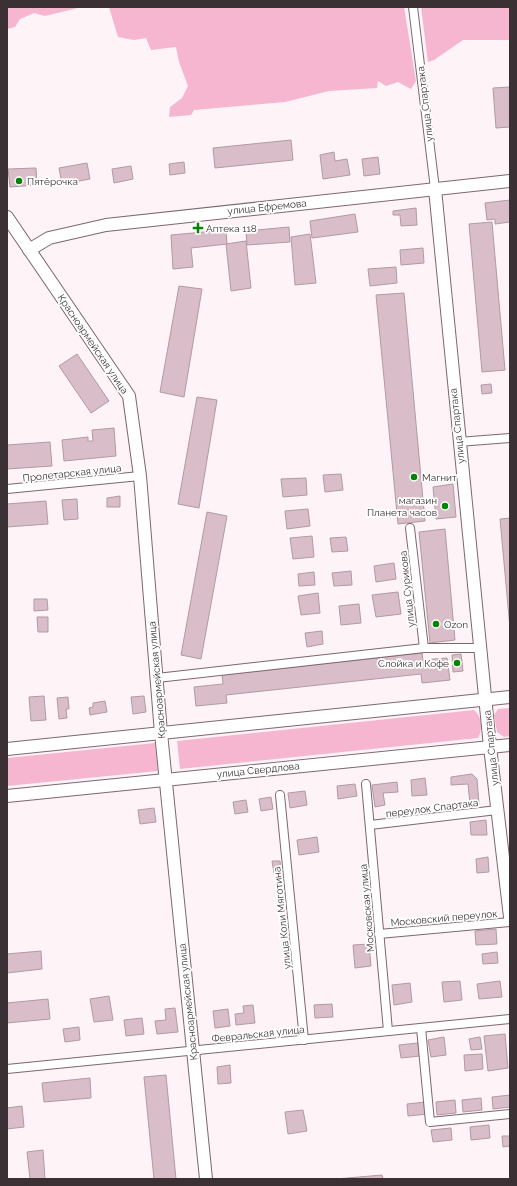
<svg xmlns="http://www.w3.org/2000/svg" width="517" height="1186" font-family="Raleway,sans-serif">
	<rect width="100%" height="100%" fill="#fef3f7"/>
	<g fill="#f6b6d0">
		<path d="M7,7H82L45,16L34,13L20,19L15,27L7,29Z"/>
		<path d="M109,7H404L416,81L411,89L398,82L386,86L378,81L377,88L329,91L285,102L194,110L191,115L169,117L170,107L182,98L188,86L179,62L176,47L151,50L146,38L134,40L118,37Z"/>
		<path d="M421,7H510L509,40H463L434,60L428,62Z"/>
		<path d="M510,708V736L504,737L497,732L494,715L498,709Z"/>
		<path d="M474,710C482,716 483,730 478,738L180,769L177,741Z"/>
		<path d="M155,743L158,771L7,786V758Z"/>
	</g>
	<g fill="#d9bec9" stroke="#b299a3">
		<path d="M510,87V127L496,128L493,88Z"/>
		<path d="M291,140L293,160L215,168L213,148Z"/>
		<path d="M334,152L335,161L347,159L350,175L323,179L320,155Z"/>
		<path d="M378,157L380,174L364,176L362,159Z"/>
		<path d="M184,162L185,173L170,175L169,164Z"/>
		<path d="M87,163L90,179L62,184L59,168Z"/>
		<path d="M131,166L133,179L114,183L112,169Z"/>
		<path d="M36,168L37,185L10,187L8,169Z"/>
		<path d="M510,200V222L495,224V219L487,220L485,203Z"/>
		<path d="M416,208L417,225L401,226L400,215H393V211Z"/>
		<path d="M355,214L358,232L312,238L310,221Z"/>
		<path d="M492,222L505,370L482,372L469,224Z"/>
		<path d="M289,227L290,242L247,245L246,231Z"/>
		<path d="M226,230L227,244L191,248L193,267L173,269L171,235Z"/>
		<path d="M310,234L316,283L295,285L291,237Z"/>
		<path d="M246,241L251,288L231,291L226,244Z"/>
		<path d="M423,248L424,263L401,265L400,250Z"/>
		<path d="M396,267L397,283L370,286L368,269Z"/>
		<path d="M179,286L202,289L184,397L160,392Z"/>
		<path d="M404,293L425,521L398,524L376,295Z"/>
		<path d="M77,354L109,401L91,413L59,366Z"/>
		<path d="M491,384L492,393L482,394L481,385Z"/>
		<path d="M197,397L217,400L199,508L178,504Z"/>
		<path d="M114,428L116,456L64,461L62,440L88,437V441H93L92,430Z"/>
		<path d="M50,442L52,466L7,469V445Z"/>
		<path d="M341,474L343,490L325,492L323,475Z"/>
		<path d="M306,478L307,495L283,497L281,479Z"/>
		<path d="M453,484L456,517L436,519L433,487Z"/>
		<path d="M120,496V507H107V498Z"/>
		<path d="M77,499L78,519L64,520L62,500Z"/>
		<path d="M46,501L48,524L7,527V504Z"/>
		<path d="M308,509L310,526L287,529L285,511Z"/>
		<path d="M207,512L227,516L201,659L181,655Z"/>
		<path d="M510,518V628L500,519Z"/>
		<path d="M445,529L455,640L430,643L419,532Z"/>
		<path d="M312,536L314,557L293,559L290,538Z"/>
		<path d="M346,537L348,551L332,552L330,538Z"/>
		<path d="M394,563L396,579L376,582L374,566Z"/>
		<path d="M351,571L352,585L334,586L332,573Z"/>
		<path d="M314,572L315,585L299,586L298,574Z"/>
		<path d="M398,592L401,614L376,617L372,595Z"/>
		<path d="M318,593L320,613L301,615L298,596Z"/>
		<path d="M34,599H47L48,610L34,611Z"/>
		<path d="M359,604L361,623L341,625L339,606Z"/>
		<path d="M37,617H48V632H38Z"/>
		<path d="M322,631L323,644L307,647L305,633Z"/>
		<path d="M422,653L423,660L447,658L450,680L422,683L421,674L226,695L227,703L196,706L194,687L223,684L222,675Z"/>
		<path d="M461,654L463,671L453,672L452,655Z"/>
		<path d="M44,696L46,720L31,721L29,697Z"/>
		<path d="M144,696L146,712L133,714L131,697Z"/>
		<path d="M68,697L69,709H66L67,718L59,719L57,698Z"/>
		<path d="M105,701L107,712L90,715L89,708L93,707V703Z"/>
		<path d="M472,774L477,779L479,804H470L468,784L451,785V777Z"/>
		<path d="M425,778L427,795L412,796L411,780Z"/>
		<path d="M397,782L398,792L383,793L385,805L375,807L372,785Z"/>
		<path d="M355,784L357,796L338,799L337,786Z"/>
		<path d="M305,791L307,805L290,808L288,793Z"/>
		<path d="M271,797L273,809L261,811L259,799Z"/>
		<path d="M246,800L248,812L235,814L233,802Z"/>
		<path d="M154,808L156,822L140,824L138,810Z"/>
		<path d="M486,820L487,835H471L470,822Z"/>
		<path d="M317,837L319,852L299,855L297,840Z"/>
		<path d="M488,857L489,872L477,873L476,859Z"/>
		<path d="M272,861H280L281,873H274Z"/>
		<path d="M496,929L497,944L476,945L475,931Z"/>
		<path d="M369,944L371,966L355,968L353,945Z"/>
		<path d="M41,951L42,969L7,973V954Z"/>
		<path d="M497,952L498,963L483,964L482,954Z"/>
		<path d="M460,981L462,1000L444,1002L442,982Z"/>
		<path d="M500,981L502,997L479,999L477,984Z"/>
		<path d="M410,983L412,1002L394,1005L392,985Z"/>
		<path d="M109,996L113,1020L94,1022L90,999Z"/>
		<path d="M48,999L50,1019L7,1023V1003Z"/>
		<path d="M332,1004L333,1017L315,1018L314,1005Z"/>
		<path d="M253,1005L255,1023L236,1025L235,1014L244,1013L243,1006Z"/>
		<path d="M175,1008L178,1032L157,1034L155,1021L166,1020L165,1009Z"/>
		<path d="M228,1009L230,1026L215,1028L213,1011Z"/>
		<path d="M142,1018L144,1034L126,1036L124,1020Z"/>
		<path d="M79,1027L80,1040L65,1042L63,1029Z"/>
		<path d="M505,1034L508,1068L488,1071L484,1036Z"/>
		<path d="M444,1037L446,1055L431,1057L428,1040Z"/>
		<path d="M480,1037L482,1049L471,1050L469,1039Z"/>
		<path d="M418,1043L420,1056L401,1058L399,1045Z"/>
		<path d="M482,1054L483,1069L465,1071L464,1055Z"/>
		<path d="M230,1065L231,1083L218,1084L217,1067Z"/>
		<path d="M166,1075L176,1179H154L144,1077Z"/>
		<path d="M90,1078L91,1098L44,1102L42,1083Z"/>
		<path d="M510,1095V1107L493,1109L492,1097Z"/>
		<path d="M481,1098L482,1110L463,1112L462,1100Z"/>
		<path d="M455,1100L456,1113L437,1115L436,1102Z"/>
		<path d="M426,1102L427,1114L408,1116L407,1104Z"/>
		<path d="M22,1106L24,1127L7,1129V1108Z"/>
		<path d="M303,1110L307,1131L288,1134L285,1112Z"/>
		<path d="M489,1125L490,1138L471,1140L470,1127Z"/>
		<path d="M451,1128L452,1140L433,1142L431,1130Z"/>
		<path d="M502,1136H510V1146L503,1147Z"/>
		<path d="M43,1150L45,1179H30L27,1152Z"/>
		<path d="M382,1175L383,1179H336Z"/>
	</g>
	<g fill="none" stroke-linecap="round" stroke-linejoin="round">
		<defs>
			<g id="street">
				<path d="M413,7L435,189"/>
				<path d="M458,442L510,438"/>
				<path d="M7,489L140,476"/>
				<path d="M410,528L424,648"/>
				<path d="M157,678L424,648H480"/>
				<path d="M366,784L388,1031"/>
				<path d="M280,795L304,1040"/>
				<path d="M370,825L497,810"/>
				<path d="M379,934L510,922"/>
				<path d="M421,1028L430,1122L510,1114"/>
				<path d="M7,1069L510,1019"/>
			</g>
			<g id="secondary">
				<path d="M435,189L490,747L510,917"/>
				<path d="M7,217L129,396L140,476L161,733L206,1179"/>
				<path d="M29,250L49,238L106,225L510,181"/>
				<path d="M7,749L510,697"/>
				<path d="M7,796L510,745"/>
			</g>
		</defs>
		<use href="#street" stroke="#7e6670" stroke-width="10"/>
		<use href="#secondary" stroke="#7e6670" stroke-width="14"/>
		<use href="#street" stroke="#fff" stroke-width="8"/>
		<use href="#secondary" stroke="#fff" stroke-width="12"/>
	</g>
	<g fill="#048403" stroke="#fff" stroke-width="1.5">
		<circle cx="19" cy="181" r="4"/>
		<path d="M196 222h4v4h4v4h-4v4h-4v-4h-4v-4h4z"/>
		<circle cx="414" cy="477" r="4"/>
		<circle cx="445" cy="506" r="4"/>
		<circle cx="436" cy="624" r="4"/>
		<circle cx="457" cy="663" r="4"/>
	</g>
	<g text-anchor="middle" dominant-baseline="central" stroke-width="3.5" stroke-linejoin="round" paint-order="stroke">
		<g font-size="10" fill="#3b3034" stroke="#fff">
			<text transform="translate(425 104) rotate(-97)">улица Спартака</text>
			<text transform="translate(267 207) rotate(-6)">улица Ефремова</text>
			<text transform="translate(93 344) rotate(56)">Красноармейская улица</text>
			<text transform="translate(457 426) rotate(-96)">улица Спартака</text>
			<text transform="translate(72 473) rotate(-6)">Пролетарская улица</text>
			<text transform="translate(407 589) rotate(-96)">улица Сурикова</text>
			<text transform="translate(157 680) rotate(-95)">Красноармейская улица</text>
			<text transform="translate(491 748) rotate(-96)">улица Спартака</text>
			<text transform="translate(258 770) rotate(-6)">улица Свердлова</text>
			<text transform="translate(432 808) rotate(-7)">переулок Спартака</text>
			<text transform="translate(367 908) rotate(-95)">Московская улица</text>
			<text transform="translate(282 918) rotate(-96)">улица Коли Мяготина</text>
			<text transform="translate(444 918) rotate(-5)">Московский переулок</text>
			<text transform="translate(188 1002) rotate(-96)">Красноармейская улица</text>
			<text transform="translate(258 1034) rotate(-6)">Февральская улица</text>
		</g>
		<g font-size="10" fill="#3b3034" stroke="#fff" text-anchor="start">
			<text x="27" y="181">Пятёрочка</text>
			<text x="206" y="228">Аптека 118</text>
			<text x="422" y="477">Магнит</text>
			<text x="437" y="500" text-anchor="end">магазин<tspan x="437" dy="12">Планета часов</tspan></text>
			<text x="444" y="624">Ozon</text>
			<text x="449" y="663" text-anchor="end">Слойка и Кофе</text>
		</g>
	</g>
	<rect width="517" height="1186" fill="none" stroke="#3b3034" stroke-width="16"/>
</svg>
